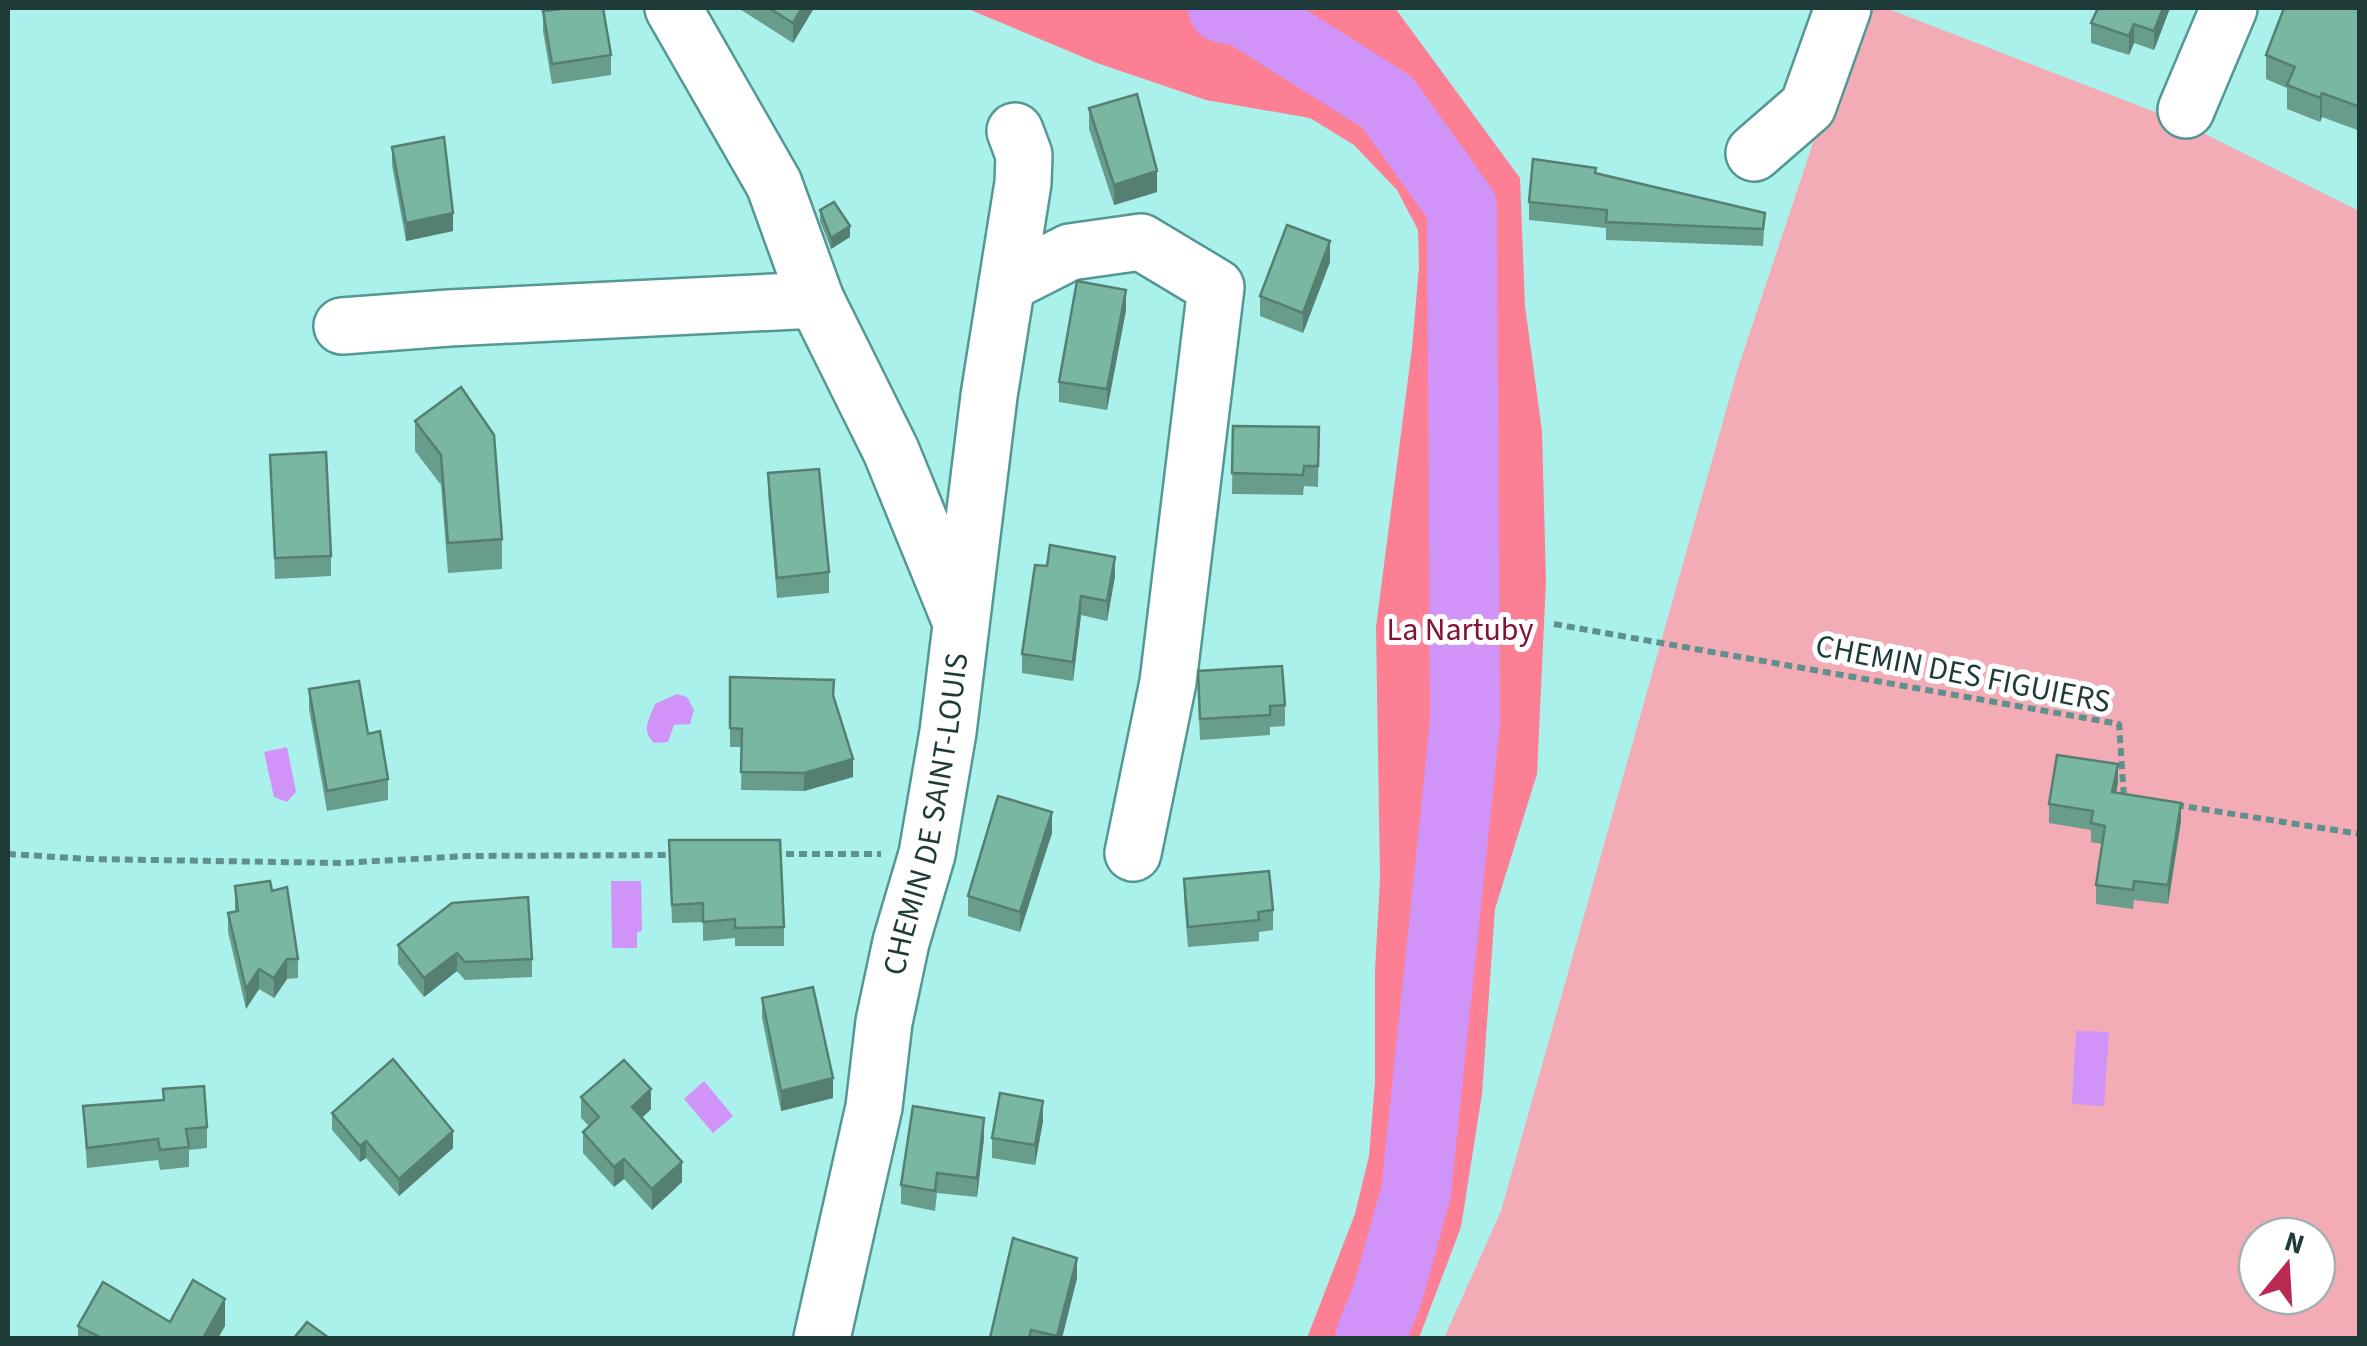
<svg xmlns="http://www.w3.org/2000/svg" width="2367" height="1346" font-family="'Source Sans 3',sans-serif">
	<rect width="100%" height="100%" fill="#aaf0eb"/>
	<path fill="#f3acb5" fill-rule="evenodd" d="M1858,8H1886L2181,122L2359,211V1338H1444L1501,1211L1738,368ZM2257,1236H2317V1296H2257Z"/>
	<path fill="#fc7f94" d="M966,8H1395L1520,178L1525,306L1542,431L1546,581L1537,774L1495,909L1482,1094L1461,1227L1419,1338H1307L1355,1214L1369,1156L1375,1082V970L1380,879L1376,627L1412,348L1419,267L1418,230L1397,190L1354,145L1310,118L1206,100L1097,63Z"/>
	<g fill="#d093f7">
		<path d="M677,694L687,697L694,710L690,724L674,725L668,742L654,743C641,730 649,720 655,704Z"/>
		<path d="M287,747L296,792L287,802L274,797L264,752Z"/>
		<path d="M611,881H641L642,931L637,932V948H612Z"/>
		<path d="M2076,1031L2109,1032L2104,1106L2072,1104Z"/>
		<path d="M704,1081L733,1116L713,1133L684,1099Z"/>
	</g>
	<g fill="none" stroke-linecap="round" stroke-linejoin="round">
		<path stroke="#d093f7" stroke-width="70" d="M1223,8L1244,12L1387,102L1462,207L1465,723L1416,1192L1388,1293L1370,1338"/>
		<defs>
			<g id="minor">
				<path d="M673,8L774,184L816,300"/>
				<path d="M2186,110L2229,8"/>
				<path d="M1754,153L1808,106L1843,8"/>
				<path d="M1007,284L1070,252L1141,242L1216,287L1168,682L1133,853"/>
				<path d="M342,326L449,318L816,300L891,451L958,615"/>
				<path id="s1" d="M822,1338L874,1107L884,1022L901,942L927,854L948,732L989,396L1023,183L1024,155L1015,131"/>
			</g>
		</defs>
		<use href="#minor" stroke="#549895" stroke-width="60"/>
		<g stroke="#60908d" stroke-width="6" stroke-dasharray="8 5" stroke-linecap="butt">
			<path d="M1554,624L2119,724L2124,798"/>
			<path d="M2176,805L2360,834"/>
			<path d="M8,854L89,859L342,863L466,856L676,855"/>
			<path d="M773,854H881"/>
		</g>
		<use href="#minor" stroke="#fff" stroke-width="55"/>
	</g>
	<g fill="#699d8b">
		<path d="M738,8H814L793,43Z"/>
		<path d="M2170,8L2154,50L2134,43L2129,55L2091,43V23Z"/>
		<path d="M2360,8V131L2322,117L2320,122L2287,109V88L2266,79V55Z"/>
		<path d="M543,11L611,55V75L552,84L543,31Z"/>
		<path d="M1089,108L1157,192L1114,205L1089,129Z"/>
		<path d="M392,147L453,231L406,241L392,165Z"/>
		<path d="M1596,174L1765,213L1763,246L1606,240V228L1529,220V202Z"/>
		<path d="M820,210L850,237L831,249L820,221Z"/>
		<path d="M1330,262L1303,333L1260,316V296Z"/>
		<path d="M1126,310L1107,410L1059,402V382Z"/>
		<path d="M415,421L502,539V569L448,573L441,485L415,451Z"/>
		<path d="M1233,426L1319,427L1318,487L1304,486L1303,495L1232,494Z"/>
		<path d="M270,455L331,556V576L275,579Z"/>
		<path d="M768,473L829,572V593L777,598L768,493Z"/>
		<path d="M1035,565L1115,576L1107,621L1081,615L1073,681L1022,673V654Z"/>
		<path d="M730,677L834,696L853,777L804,791L741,790L742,747H730Z"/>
		<path d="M309,689L368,734L388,779V800L327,811L309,709Z"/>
		<path d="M1198,691L1285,705V726L1270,727V735L1200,740Z"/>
		<path d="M2118,783L2116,793L2181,821L2168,904L2134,900L2133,909L2096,904V885L2102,844L2091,842V830L2049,823V804Z"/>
		<path d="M1052,833L1020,932L968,916V896Z"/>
		<path d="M669,840L784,927V946H735V938L703,941V922L672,923Z"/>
		<path d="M1184,879L1273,910V930L1259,932V941L1188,947L1184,899Z"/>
		<path d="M235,886L272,891L298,959V978L287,979L274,998L259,989L246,1009L228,932V913L235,911Z"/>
		<path d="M398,945L532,959V977L465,980L457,971L424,997L398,964Z"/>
		<path d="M762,998L833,1098L781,1111L762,1018Z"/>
		<path d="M163,1089L207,1127V1148L189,1150V1167L160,1170L158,1160L87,1168L83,1106L163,1100Z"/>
		<path d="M581,1097L651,1109L642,1118L682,1182L652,1210L624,1179L614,1187L583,1153V1132L589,1126L581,1118Z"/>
		<path d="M332,1113L453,1148L399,1196L366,1158L360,1162L332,1130Z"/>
		<path d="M1043,1121L1035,1165L992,1158V1138Z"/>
		<path d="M984,1138L977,1197L937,1193L935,1211L901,1204V1185Z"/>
		<path d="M1077,1278L1062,1338H990Z"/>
		<path d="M170,1322L225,1326L218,1338H78V1326Z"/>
	</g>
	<g fill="#558071">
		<path d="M802,8H814L793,43V23Z"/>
		<path d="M2163,8H2170L2154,50V31Z"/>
		<path d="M2134,24V43L2129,55V36Z"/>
		<path d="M2322,93V117L2320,122V98Z"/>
		<path d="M1157,171V192L1114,205V185Z"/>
		<path d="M453,213V231L406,241V223Z"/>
		<path d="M850,226V237L831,249V238Z"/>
		<path d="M1330,241V262L1303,333V313Z"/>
		<path d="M1126,290V310L1107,410V389Z"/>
		<path d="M1115,557V576L1107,621V601Z"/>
		<path d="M1081,596V615L1073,681V662Z"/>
		<path d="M853,759V777L804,791V773Z"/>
		<path d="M2118,764V783L2112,811V792Z"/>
		<path d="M2181,803V821L2168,904V885Z"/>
		<path d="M1052,812V833L1020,932V912Z"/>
		<path d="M457,953V971L424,997V978Z"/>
		<path d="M287,959V979L274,998V978Z"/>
		<path d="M259,969V989L246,1009V989Z"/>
		<path d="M833,1078V1098L781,1111V1091Z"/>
		<path d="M651,1089V1109L632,1127V1107Z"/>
		<path d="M1043,1101V1121L1035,1165V1145Z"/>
		<path d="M984,1118V1138L977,1197V1178Z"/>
		<path d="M453,1131V1148L399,1196V1179Z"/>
		<path d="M366,1141V1158L360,1162V1146Z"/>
		<path d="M624,1159V1179L614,1187V1167Z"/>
		<path d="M682,1162V1182L652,1210V1189Z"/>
		<path d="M1077,1258V1278L1062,1338H1057Z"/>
		<path d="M225,1299V1326L218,1338H203Z"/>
	</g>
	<g fill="#7ab7a2" stroke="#558071" stroke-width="2.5">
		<path d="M570,8H603L611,55L552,64L543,11Z"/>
		<path d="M769,8H802L793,23Z"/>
		<path d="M2098,8H2163L2154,31L2134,24L2129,36L2091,23Z"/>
		<path d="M2284,8H2360V107L2322,93L2320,98L2287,85L2295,67L2266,55Z"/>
		<path d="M1137,94L1157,171L1114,185L1089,108Z"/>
		<path d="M444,137L453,213L406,223L392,147Z"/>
		<path d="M1533,159L1596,168L1595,173L1765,213L1763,229L1606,222L1607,210L1529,202Z"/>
		<path d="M834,202L850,226L831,238L820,210Z"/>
		<path d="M1287,225L1330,241L1303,313L1260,296Z"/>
		<path d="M1077,281L1126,290L1107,389L1059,382Z"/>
		<path d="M461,387L494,435L502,539L448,543L441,455L415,421Z"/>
		<path d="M1233,426L1319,427L1318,466H1304L1303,475L1232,473Z"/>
		<path d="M326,452L331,556L275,558L270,455Z"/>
		<path d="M819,469L829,572L777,578L768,473Z"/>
		<path d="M1050,545L1115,557L1107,601L1081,596L1073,662L1022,654L1035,565L1047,566Z"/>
		<path d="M1282,666L1285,705L1270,706V715L1200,719L1198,671Z"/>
		<path d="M730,677L834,680L833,695L853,759L804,773L741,772L742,729L730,728Z"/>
		<path d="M359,681L368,734L380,731L388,779L327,791L309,689Z"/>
		<path d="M2057,755L2118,764L2112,792L2181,803L2168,885L2134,881L2133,890L2096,885L2105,826L2091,823L2093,811L2049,804Z"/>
		<path d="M998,796L1052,812L1020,912L968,896Z"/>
		<path d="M669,840H780L784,927L735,928V919L703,922V903L672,905Z"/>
		<path d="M1269,871L1273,910L1258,912L1259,920L1188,927L1184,879Z"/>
		<path d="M270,881L272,891L287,887L298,959H287L274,978L259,969L246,989L228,913L238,911L235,886Z"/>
		<path d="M528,897L532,959L465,962L457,953L424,978L398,945L452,903Z"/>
		<path d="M813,987L833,1078L781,1091L762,998Z"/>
		<path d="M393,1059L453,1131L399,1179L366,1141L360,1146L332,1113Z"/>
		<path d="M624,1060L651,1089L632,1107L682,1162L652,1189L624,1159L614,1167L583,1132L599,1117L581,1097Z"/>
		<path d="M204,1086L207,1127L186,1129L189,1147L160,1150L158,1139L87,1148L83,1106L164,1100L163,1089Z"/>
		<path d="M1000,1093L1043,1101L1035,1145L992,1138Z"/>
		<path d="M913,1106L984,1118L977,1178L937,1173L935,1191L901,1185Z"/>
		<path d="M1013,1238L1077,1258L1057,1336L1031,1330L1029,1338H990Z"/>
		<path d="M193,1280L225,1299L203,1338H102L78,1326L103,1282L170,1322Z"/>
		<path d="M307,1322L329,1338H294Z"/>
	</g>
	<g text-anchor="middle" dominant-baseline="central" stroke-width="10" stroke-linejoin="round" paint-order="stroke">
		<g font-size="32" fill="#831233" stroke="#fff">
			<text x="1460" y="630">La Nartuby</text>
		</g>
		<g font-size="32" fill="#1e3b3a" stroke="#fff">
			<text transform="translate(1963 674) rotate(11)">CHEMIN DES FIGUIERS</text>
			<text stroke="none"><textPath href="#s1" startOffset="535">CHEMIN DE SAINT-LOUIS</textPath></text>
		</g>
	</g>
	<rect width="2367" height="1346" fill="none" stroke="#1e3b3a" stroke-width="20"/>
	<g transform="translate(2287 1266) rotate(18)"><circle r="48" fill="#ffffff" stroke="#a5b1b0" stroke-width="2.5"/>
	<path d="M0-8L18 38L0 25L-18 38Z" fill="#ba2a50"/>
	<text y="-15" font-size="28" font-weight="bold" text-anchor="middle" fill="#1e3b3a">N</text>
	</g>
</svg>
